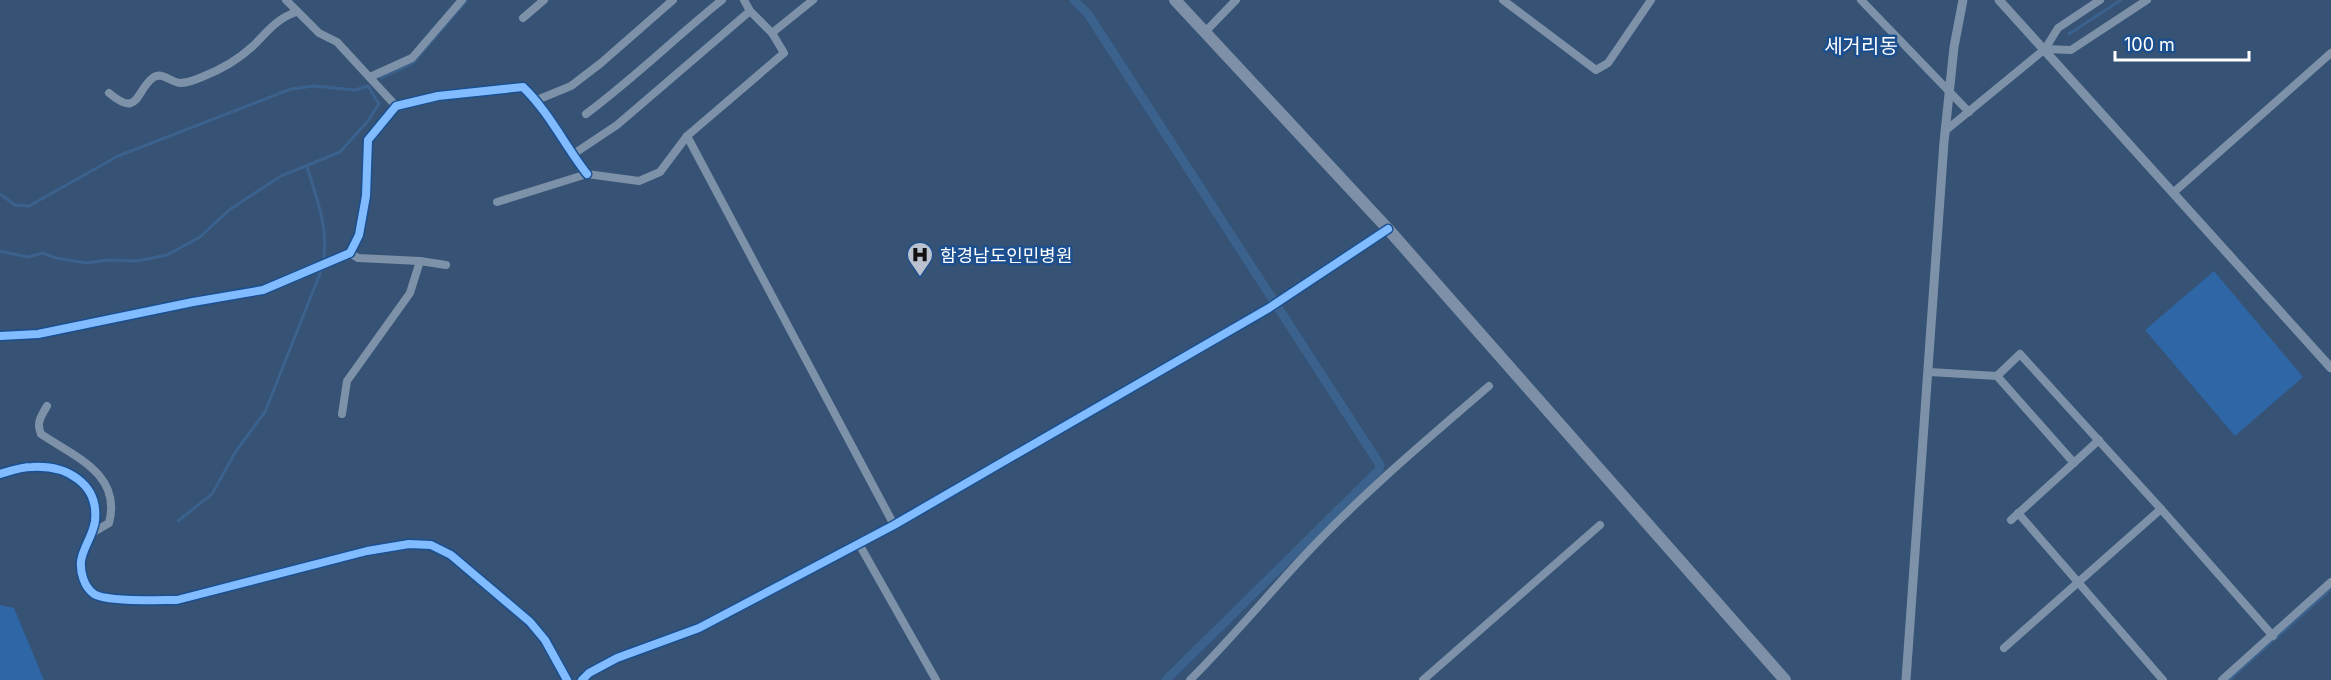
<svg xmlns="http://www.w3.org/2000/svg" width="2331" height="680" font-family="Inter,'Noto Sans KR',sans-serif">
	<rect width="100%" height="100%" fill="#365274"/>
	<g fill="#2f66a5">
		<path d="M2214,271L2303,377L2235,436L2145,330Z"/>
		<path d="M0,605L14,608L44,680H0Z"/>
	</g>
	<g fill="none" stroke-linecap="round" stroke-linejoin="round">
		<g stroke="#3b618d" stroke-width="3">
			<path d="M2069,34L2121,0"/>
			<path d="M381,78L413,63L467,0"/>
			<path d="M307,167C316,197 328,225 324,257"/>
			<path d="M0,194L15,205L29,206L118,156L291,89L314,86L355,90L368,86L379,104L367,122L340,152L281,176L229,210L200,237L167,255L137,261L109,260L86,263L56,258L43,253L28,257L0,251"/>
			<path d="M178,521L212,494L236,451L265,412L321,271"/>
			<path d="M2229,680L2331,589"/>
		</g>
		<path stroke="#3b618d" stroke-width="9" d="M1074,0L1088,14L1380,465L1379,470L1166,680"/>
		<g stroke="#7d92a8" stroke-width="8">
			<path d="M286,0L319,33L337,42L396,106"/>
			<path d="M1503,0L1596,70L1608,63L1651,0"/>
			<path d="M1861,0L1969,112"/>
			<path d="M523,18L544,0"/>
			<path d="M1205,32L1236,0"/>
			<path d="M772,33L813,0"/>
			<path d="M2045,49L2071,50L2147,0"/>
			<path d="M370,77L412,58L462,0"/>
			<path d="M109,93C140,119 135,90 154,77C163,72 170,82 180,83C187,83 195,80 202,77C220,70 239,59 253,46C267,32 276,19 296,12"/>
			<path d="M537,100L571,86L601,63L673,0"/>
			<path d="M586,114C633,79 676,37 722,0"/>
			<path d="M1945,131L2045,49L2058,28L2100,0"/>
			<path d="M687,136L894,525"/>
			<path d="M572,155L617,125L750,11"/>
			<path d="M2174,192L2331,53"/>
			<path d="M497,202L587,174L639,181L660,172L687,136L784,53L772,33L750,11L744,0"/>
			<path d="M350,253L358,258L420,261L446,265"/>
			<path d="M0,336L38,334L193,302L263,290L350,253L359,235L366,196L368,140L396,106L438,96L523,87C549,112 565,146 587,174"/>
			<path d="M1929,372L1997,376L2020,354L2161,509L2273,636"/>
			<path d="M1997,376L2074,463"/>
			<path d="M47,406C41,416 36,423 41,434C75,457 122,474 109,523L92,533"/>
			<path d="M342,414L347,381L410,293L420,261"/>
			<path d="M0,474C10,471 21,467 32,467C66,465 99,483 95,521C93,536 83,547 81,561C80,572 84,587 94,594C106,602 160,600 177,600L367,551L409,544L431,545L451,555L530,622L545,640L567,680"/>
			<path d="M2018,513L2163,680"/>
			<path d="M2011,520L2099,440"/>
			<path d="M859,544L936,680"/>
			<path d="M2004,648L2161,509"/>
			<path d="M1190,680C1230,640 1266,597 1304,556C1361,495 1425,441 1489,386"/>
			<path d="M1423,680L1600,525"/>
			<path d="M2222,680L2331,582"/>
		</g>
		<g stroke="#7d92a8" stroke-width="9">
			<path d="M1999,0L2331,368"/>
			<path d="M582,680L589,673L617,658L699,628L894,525L1269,308L1388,229"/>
			<path d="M1906,680L1944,142L1954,47L1963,0"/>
		</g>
		<path stroke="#7e90a7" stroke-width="12" d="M1175,0L1388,229L1785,680"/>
		<defs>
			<g id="cycleway">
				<path d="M0,336L38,334L193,302L263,290L350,253L359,235L366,196L368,140L396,106L438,96L523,87C549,112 565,146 587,174"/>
				<path d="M0,474C10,471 21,467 32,467C66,465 99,483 95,521C93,536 83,547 81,561C80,572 84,587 94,594C106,602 160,600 177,600L367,551L409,544L431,545L451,555L530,622L545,640L567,680"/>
				<path d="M582,680L589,673L617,658L699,628L894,525L1269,308L1388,229"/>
			</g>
		</defs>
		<use href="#cycleway" stroke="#1b4f8f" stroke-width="11"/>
		<use href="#cycleway" stroke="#80bcff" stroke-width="8"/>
	</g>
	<defs>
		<symbol id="hospital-pin" viewBox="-11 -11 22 30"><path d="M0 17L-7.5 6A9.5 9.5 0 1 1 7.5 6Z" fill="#b9c2ce" stroke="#1b4f8f"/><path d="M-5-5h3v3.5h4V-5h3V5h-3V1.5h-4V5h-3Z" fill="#111"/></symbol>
	</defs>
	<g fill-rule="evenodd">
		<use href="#hospital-pin" x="905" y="240" width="30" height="40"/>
	</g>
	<g text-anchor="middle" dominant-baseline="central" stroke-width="5" stroke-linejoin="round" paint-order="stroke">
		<g font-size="18" fill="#fff" stroke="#1b4f8f" text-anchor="start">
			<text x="940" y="255">함경남도인민병원</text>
		</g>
		<g font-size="20" fill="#fff" stroke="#1b4f8f">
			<text x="1861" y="46">세거리동</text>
		</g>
	</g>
	<path d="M2115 51v9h134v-9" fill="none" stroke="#ffffff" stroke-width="3"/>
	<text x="2124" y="51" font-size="18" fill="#ffffff" stroke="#1b4f8f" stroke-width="4.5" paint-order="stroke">100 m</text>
</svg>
